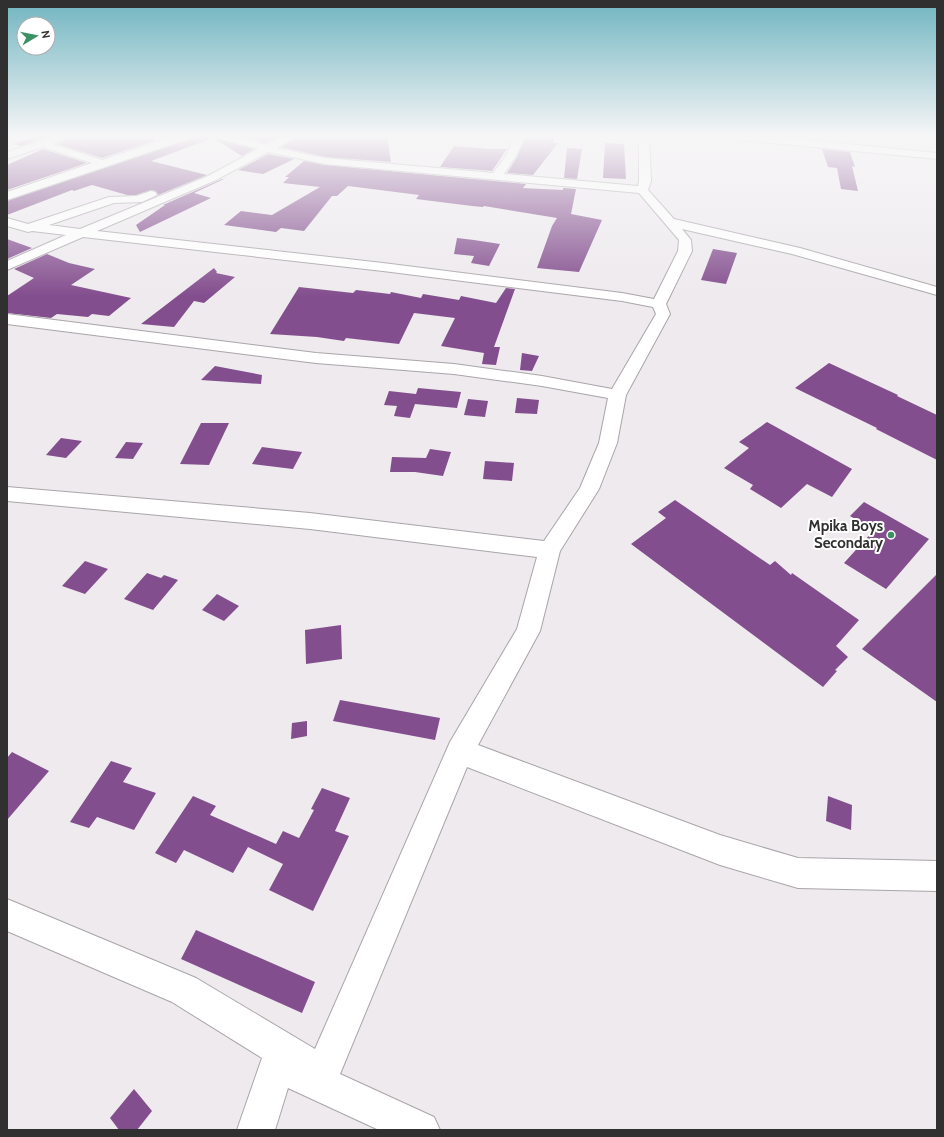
<svg xmlns="http://www.w3.org/2000/svg" width="944" height="1137" font-family="Cabin,sans-serif">
	<rect width="100%" height="100%" fill="#eeeaee"/>
	<g fill="#834e8e">
		<path d="M35,136H49L21,146L13,144Z"/>
		<path d="M72,136H154V141L102,158L57,144Z"/>
		<path d="M193,136H216L218,139L254,149L242,156L213,138L151,161L207,175L158,195L156,191L151,190L136,195H127L92,185L74,191L72,190L7,215V201L191,139Z"/>
		<path d="M242,136H280L266,143Z"/>
		<path d="M299,136H387L391,162L325,157L281,147Z"/>
		<path d="M526,136H555L553,143H558L533,175L507,173L517,157Z"/>
		<path d="M605,143L624,144L626,179L603,178Z"/>
		<path d="M454,146L489,149H507L492,171L440,167Z"/>
		<path d="M567,148L582,149L577,179L564,178Z"/>
		<path d="M43,149L87,163L7,190V165Z"/>
		<path d="M822,149L850,152L855,167L852,166L858,191L841,189L837,168L828,167Z"/>
		<path d="M268,154L294,159L263,174L238,170Z"/>
		<path d="M304,161L325,165L526,184L523,188L563,190V188L576,189L571,214L602,220L579,272L537,268L552,226L557,218L484,206L483,207L472,206L416,199L419,195L348,186L337,196H332L304,231L281,228L276,232L224,225L241,211L272,215L320,187L283,183L289,177H285Z"/>
		<path d="M222,179H224L194,193L211,198L140,232L136,225L165,205H163Z"/>
		<path d="M457,238L474,240L500,244L489,266L471,263L474,256L454,254Z"/>
		<path d="M7,239L32,248L7,259Z"/>
		<path d="M713,249L737,253L726,284L701,280Z"/>
		<path d="M47,254L69,263L95,269L71,285L131,298L109,316L92,314L88,317L57,314L51,318L7,313V296L34,278L14,269Z"/>
		<path d="M214,268L217,272L216,273L235,277L204,303L194,301L174,327L141,324Z"/>
		<path d="M299,287L353,293L356,290L390,294L391,292L421,298L423,294L459,300L461,296L496,303L506,288L515,289L494,347H500L496,365L482,364L484,353L441,346L455,318L414,313L399,344L346,338L344,341L317,337L270,334Z"/>
		<path d="M522,353L539,356L532,371L520,370Z"/>
		<path d="M829,363L898,395L897,396L937,415V460L876,429L877,428L795,388Z"/>
		<path d="M215,366L262,375L261,384L201,380Z"/>
		<path d="M418,388L461,392L457,408L415,404L410,418L394,416L397,406L384,405L389,391L416,394Z"/>
		<path d="M517,398L539,400L537,414L515,413Z"/>
		<path d="M468,399L488,401L485,417L464,415Z"/>
		<path d="M767,422L852,469L832,497L807,484L781,508L750,489L753,485L724,468L749,448L739,442Z"/>
		<path d="M201,423H229L209,465L180,464Z"/>
		<path d="M61,438L82,441L66,458L46,455Z"/>
		<path d="M126,442L143,443L133,459L115,458Z"/>
		<path d="M262,447L277,449L302,452L293,469L252,464Z"/>
		<path d="M430,449L451,452L443,476L415,472H390L392,457L426,458Z"/>
		<path d="M485,461L514,463L512,481L483,479Z"/>
		<path d="M675,500L770,565L775,561L791,575L792,573L859,620L836,646L848,657L835,670L837,671L823,687L631,544L666,518L658,512Z"/>
		<path d="M864,502L929,539L886,589L844,563L874,530L850,516Z"/>
		<path d="M85,561L108,569L85,594L62,586Z"/>
		<path d="M147,573L161,578L164,575L178,580L153,610L124,599Z"/>
		<path d="M937,574V702L862,649Z"/>
		<path d="M217,594L239,606L224,621L202,610Z"/>
		<path d="M341,625L342,659L306,664L305,630Z"/>
		<path d="M340,700L440,718L435,740L333,721Z"/>
		<path d="M307,721V736L291,739L292,723Z"/>
		<path d="M12,752L49,771L7,820V758Z"/>
		<path d="M111,761L132,768L123,782L156,793L134,830L97,817L89,828L70,822Z"/>
		<path d="M322,788L350,798L335,831L349,836L313,911L269,890L283,864L248,847L233,873L184,850L176,863L155,853L193,796L216,806L210,815L276,844L283,831L299,838L314,810L311,809Z"/>
		<path d="M828,796L852,805L851,830L826,821Z"/>
		<path d="M196,930L315,982L302,1013L181,959Z"/>
		<path d="M134,1089L152,1111L137,1130H119L110,1118Z"/>
	</g>
	<g fill="none" stroke-linecap="round" stroke-linejoin="round">
		<defs>
			<g id="minor">
				<path d="M55,136H71L53,144L102,160L175,136H192L191,138L7,200V192L92,163L43,147L7,159V152Z"/>
				<path d="M217,136H235L266,145L284,136H298L277,148L325,158L493,173L506,156L515,136H525L516,156L504,174L638,186L639,181V136H649L651,181L648,190L674,219L800,248L937,287V295L792,254L682,229L691,240L692,251L666,304L670,314L626,395L617,443L599,489L560,551L540,631L478,745L720,835L798,858L937,861V891L798,888L720,865L467,767L340,1074L434,1117L440,1130H379L288,1088L275,1130H237L262,1058L172,1002L7,931V899L196,978L315,1049L450,742L517,629L537,557L310,529L7,501V487L310,513L544,541L580,488L599,443L608,398L542,386L454,374L316,363L7,324V314L316,353L454,364L542,376L612,389L656,314L653,307L622,301L383,271L83,237L7,270V261L66,235L32,231L28,232L7,226V218L28,224L109,197L136,196L151,191L155,192L157,194L155,196L142,202L114,203L49,225L80,229L208,176L258,149L218,138ZM268,152L325,164L639,193L679,240L678,251L654,299L622,293L383,263L97,231L216,180Z"/>
				<path d="M725,136H766L937,153V159L730,139Z"/>
			</g>
		</defs>
		<use href="#minor" stroke="#a9a5a9" stroke-width="2"/>
		<use href="#minor" fill="#fff" fill-rule="evenodd"/>
	</g>
	<linearGradient id="sky" x2="0" y2="1"><stop stop-color="#70b5c0"/><stop offset="0.46" stop-color="#f7f6f7"/><stop offset="1" stop-color="#f7f6f7" stop-opacity="0"/></linearGradient>
	<rect width="944" height="296" fill="url(#sky)"/>
	<circle fill="#3c9164" stroke="#fff" stroke-width="1.5" cx="891" cy="535" r="4"/>
	<g text-anchor="middle" dominant-baseline="central" stroke-width="4" stroke-linejoin="round" paint-order="stroke">
		<g font-size="15" font-weight="bold" fill="#313031" stroke="#fff" text-anchor="end">
			<text x="883" y="526">Mpika Boys<tspan x="883" dy="17">Secondary</tspan></text>
		</g>
	</g>
	<rect width="944" height="1137" fill="none" stroke="#313031" stroke-width="16"/>
	<g transform="translate(36 36) rotate(80)"><circle r="19" fill="#ffffff" stroke="#adacad"/>
	<path d="M0-3L7 15L0 10L-7 15Z" fill="#3c9164"/>
	<text y="-6" font-size="11" font-weight="bold" text-anchor="middle" fill="#313031">N</text>
	</g>
</svg>
